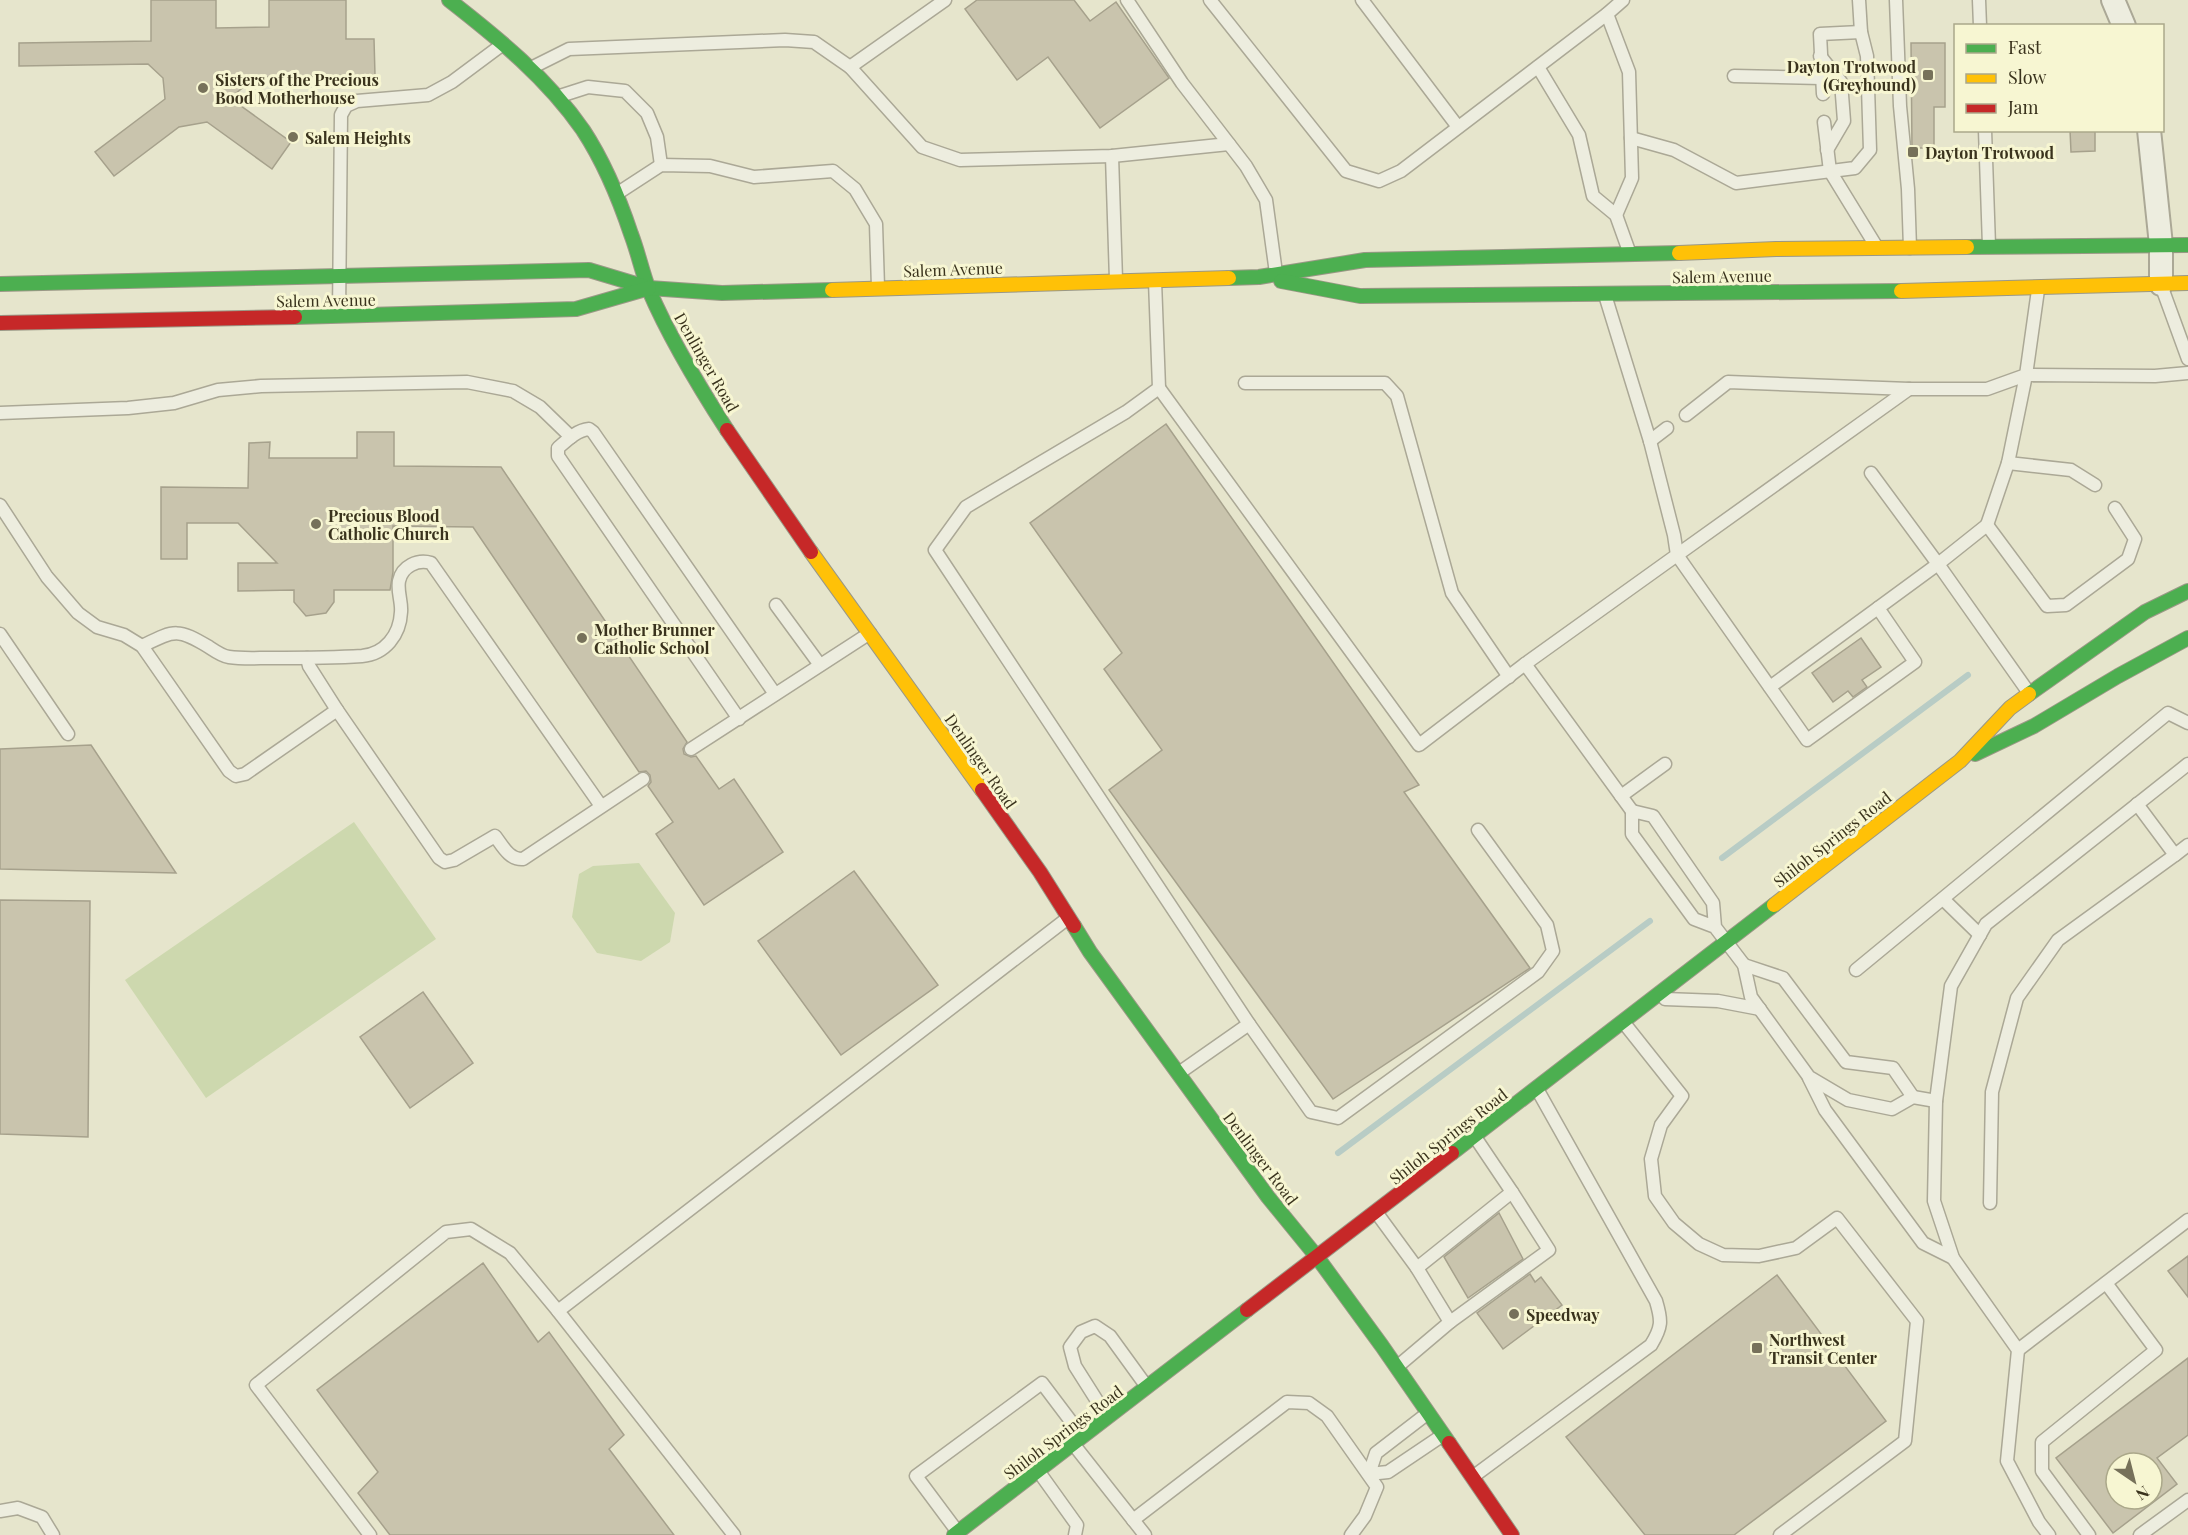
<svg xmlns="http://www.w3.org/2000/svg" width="2188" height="1535" font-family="'Playfair Display',serif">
	<rect width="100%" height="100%" fill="#e6e5cc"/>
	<g fill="#cdd8ae">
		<path d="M354,822L436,939L206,1098L125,980Z"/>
		<path d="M639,863L675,913L670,942L641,961L597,953L572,917L579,874L593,866Z"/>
	</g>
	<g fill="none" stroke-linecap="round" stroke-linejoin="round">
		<g stroke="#b8ccc5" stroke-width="6">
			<path d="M1722,858L1968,675"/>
			<path d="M1338,1153L1650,921"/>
		</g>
	</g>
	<g fill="#c9c4ad" stroke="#a6a18c" stroke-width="1.5" fill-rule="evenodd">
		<path d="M151,0H216V28L269,27V0H346V39H374L375,75L256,77L230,98L291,142L272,169L207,122L179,127L114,176L95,152L165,99L163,78L148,64L19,66V43L151,41Z"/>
		<path d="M977,0H1074L1090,21L1116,2L1169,78L1100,128L1048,57L1017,80L965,9Z"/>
		<path d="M1911,43H1945V107H1934V148H1912Z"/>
		<path d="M2070,130H2095V151L2071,152Z"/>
		<path d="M1166,424L1419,785L1404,792L1530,968L1333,1099L1109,790L1162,750L1104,669L1122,653L1030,523Z"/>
		<path d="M357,432H394V466L501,467L687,742L683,749L684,754L691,757L696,756L719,789L734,779L783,852L704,905L656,834L673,822L648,786L651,782L650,775L646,771L639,772L473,527L393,526V572L390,590H334V602L326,613L306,616L294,602V590L238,591V563H277L238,523H187V559H161V487L248,488L249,443L270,442L269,458H357Z"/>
		<path d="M1861,638L1881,667L1862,680L1867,687L1853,697L1848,691L1833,702L1812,673Z"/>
		<path d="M91,745L176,873L0,869V749Z"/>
		<path d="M854,871L938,985L841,1055L758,941Z"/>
		<path d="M0,900L90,901L88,1137L0,1134Z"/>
		<path d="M423,992L473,1063L410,1108L360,1037Z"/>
		<path d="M1499,1213L1523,1259L1468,1298L1444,1257Z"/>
		<path d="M2188,1256V1297L2168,1271Z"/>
		<path d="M483,1263L538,1342L549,1332L624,1435L609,1449L674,1535H390L358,1493L378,1472L317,1390Z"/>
		<path d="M1530,1274L1535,1282L1541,1277L1562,1305L1503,1349L1477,1313Z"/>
		<path d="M1777,1275L1886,1421L1734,1535H1645L1566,1437Z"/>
		<path d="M2188,1358V1435L2157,1458L2177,1484L2113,1533L2056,1458ZM2116,1463L2152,1462V1499H2116Z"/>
	</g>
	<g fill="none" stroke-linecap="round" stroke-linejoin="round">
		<defs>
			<g id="lane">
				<path d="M945,0L850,67L922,147L960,160L1112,156L1229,144"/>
				<path d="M1127,0L1182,83L1246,166L1266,200L1276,273"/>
				<path d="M1210,0L1346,171L1379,181L1401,171L1607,14L1623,0"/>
				<path d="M1362,0L1458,127"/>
				<path d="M1896,0L1900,106L1908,189L1910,248"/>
				<path d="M1979,0L1980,26"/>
				<path d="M1607,14L1629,72L1632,178L1616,215"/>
				<path d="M1820,56L1841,82L1844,121L1827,150"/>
				<path d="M1538,67L1579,135L1593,196L1616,215L1630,254"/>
				<path d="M531,68L569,49L785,40L814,42L850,67"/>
				<path d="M1734,76L1821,78"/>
				<path d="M1823,94L1820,34L1861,32"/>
				<path d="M560,96L588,87L625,91L647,113L657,137L661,165"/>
				<path d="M1824,122L1830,171L1876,246"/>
				<path d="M1985,130L1989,246"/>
				<path d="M1631,138L1674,150L1736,183L1855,168L1870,150L1867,56L1861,32L1859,0"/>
				<path d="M1112,156L1116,280"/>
				<path d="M618,193L661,165L710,166L754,177L833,171L855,189L876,224L878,287"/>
				<path d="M1155,281L1159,388L1126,412L966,507L935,550L1249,1024"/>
				<path d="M2161,285L2188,359"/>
				<path d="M1605,295L1650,441L1674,535L1677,555L1525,664L1632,811"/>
				<path d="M339,315L341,115L346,106L357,101L428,95L452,82L503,44"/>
				<path d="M1245,383H1385L1397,396L1452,593L1509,677"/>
				<path d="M1159,388L1419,745L1525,664"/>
				<path d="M1909,389L1677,555L1807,740L1915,662L1878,608L1938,564L2029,693"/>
				<path d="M0,413L128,408L174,403L218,390L261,386L467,382L513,391L540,407L571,437"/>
				<path d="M1686,415L1728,382L1909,389H1987L2026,375L2038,290"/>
				<path d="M1650,441L1667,428"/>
				<path d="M1871,473L1938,564L1987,525L2047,606L2066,605L2128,559L2135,539L2115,508"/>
				<path d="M2095,485L2071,470L2008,463L2026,375L2155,376L2188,373"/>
				<path d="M0,505L47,577L78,613L97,627L124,635L142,646L229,771L236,776L245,774L337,710L439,858L445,862L454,860L495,836C502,845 509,860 523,859L643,779"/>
				<path d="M1987,525L2008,463"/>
				<path d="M776,605L820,665"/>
				<path d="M0,634L68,734"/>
				<path d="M142,646C175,630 177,628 209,647C215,651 222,656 229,657C242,659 257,658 270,658C301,658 331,658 362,656C385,654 400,635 401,612C402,602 397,591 399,581C402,566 418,559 431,563L601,806"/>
				<path d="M307,658L309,666L337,710"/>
				<path d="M1770,687L1878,608"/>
				<path d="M739,719L558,456V448C567,440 577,430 589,429L593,432L775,694"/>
				<path d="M691,749L870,633"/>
				<path d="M1621,796L1665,764"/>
				<path d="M2137,804L2175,855L2188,845"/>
				<path d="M1943,899L1980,935"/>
				<path d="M1715,927L1694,919L1632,834V811L1653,816L1713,903L1715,927L1744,965L1751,997L1809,1077L1848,1100L1892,1109L1913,1097L1936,1101"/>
				<path d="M1744,965L1783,978L1846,1062L1893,1068L1913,1097"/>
				<path d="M1856,970L2168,713L2188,723"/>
				<path d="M1665,999L1718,1001L1760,1009"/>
				<path d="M1624,1023L1682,1096L1661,1125L1651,1159L1655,1196L1674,1223L1699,1244L1723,1255L1759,1256L1796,1248L1837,1218L1917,1321L1905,1441L1780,1535"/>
				<path d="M1179,1073L1249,1024L1311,1112L1338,1118L1538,972L1553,951L1547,925L1478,830"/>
				<path d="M1809,1078L1825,1110L1923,1243L1953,1258"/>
				<path d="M1990,1203L1992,1092L2017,998L2058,940L2175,855"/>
				<path d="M1376,1212L1417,1268L1512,1192L1475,1137"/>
				<path d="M1450,1322L1549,1250L1512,1192"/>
				<path d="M2018,1350L2188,1220"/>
				<path d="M1398,1366L1450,1322L1417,1268"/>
				<path d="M1106,1415L1075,1366L1070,1347L1081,1332L1095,1326L1110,1336L1147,1387"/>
				<path d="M1074,1445L1145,1535"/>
				<path d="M1039,1472L1077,1525L1075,1535"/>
				<path d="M1369,1474L1376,1453L1428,1413"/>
				<path d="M1369,1474L1388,1472L1443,1435"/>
				<path d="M1474,1476L1651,1345C1662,1327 1662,1321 1656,1301L1537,1089"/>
				<path d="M0,1511L18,1508L42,1517L53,1535"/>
				<path d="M1133,1520L1287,1402L1309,1403L1327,1416L1377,1487L1365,1516L1351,1535"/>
				<path d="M957,1531L916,1476L1042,1383L1082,1436"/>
				<path d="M370,1535L256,1385L446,1232L471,1229L510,1253L558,1311"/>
				<path d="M734,1535L558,1311L1068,918"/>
				<path d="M2049,1535L2039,1522L2007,1461L2018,1350L1953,1258L1934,1201L1936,1101L1951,986L1986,924L2188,764"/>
				<path d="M2089,1535L2042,1471V1442L2156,1350L2106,1283"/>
				<path d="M2140,1535L2188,1500"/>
			</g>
			<g id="street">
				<path d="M2113,0L2124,26"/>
				<path d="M2149,130L2161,245V284"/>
			</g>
			<g id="fast">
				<path d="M449,0C499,39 547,78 583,130C604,162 619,198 631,234C638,252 642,272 649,290C670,339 698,385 727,430"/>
				<path d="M1967,247L2188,245"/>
				<path d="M1229,278L1259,277L1365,260L1679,253"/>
				<path d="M1281,281L1360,296L1901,291"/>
				<path d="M0,284L589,270L649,288L722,293L832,290"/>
				<path d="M295,317L576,309L649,288"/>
				<path d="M2029,694L2145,612L2188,591"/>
				<path d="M1975,754L2034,726L2118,676L2188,638"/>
				<path d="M1074,926L1090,952L1268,1197L1317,1257L1382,1346L1449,1443"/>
				<path d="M1452,1153L1774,905"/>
				<path d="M954,1535L1247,1310"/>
			</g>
			<g id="slow">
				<path d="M1679,253L1776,249L1967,247"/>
				<path d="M832,290L1229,278"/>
				<path d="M1901,291L2188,283"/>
				<path d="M811,552L982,790"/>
				<path d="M1774,905L1960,761L2010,708L2029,694"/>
			</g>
			<g id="jam">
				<path d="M0,323L295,317"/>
				<path d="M727,430L811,552"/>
				<path d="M982,790L1040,872L1074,926"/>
				<path d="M1247,1310L1452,1153"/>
				<path d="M1449,1443L1512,1535"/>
			</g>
		</defs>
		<use href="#lane" stroke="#aba896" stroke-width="15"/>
		<use href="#street" stroke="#aba896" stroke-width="26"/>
		<use href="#fast" stroke="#9a9886" stroke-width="16"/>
		<use href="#slow" stroke="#9a9886" stroke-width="16"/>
		<use href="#jam" stroke="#9a9886" stroke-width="16"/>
		<use href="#lane" stroke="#ededdf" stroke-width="12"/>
		<use href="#street" stroke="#ededdf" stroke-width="22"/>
		<use href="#fast" stroke="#4caf50" stroke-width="14"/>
		<use href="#slow" stroke="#ffc107" stroke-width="14"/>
		<use href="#jam" stroke="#c62828" stroke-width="14"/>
	</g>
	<g fill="#76715a" stroke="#f7f6d2" stroke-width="2">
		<rect x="1922" y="69" width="12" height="12" rx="3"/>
		<circle cx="203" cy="88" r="6"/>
		<circle cx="293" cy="137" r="6"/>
		<rect x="1907" y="146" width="12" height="12" rx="3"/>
		<circle cx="316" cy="524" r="6"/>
		<circle cx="582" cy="638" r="6"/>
		<circle cx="1514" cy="1314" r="6"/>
		<rect x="1751" y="1342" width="12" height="12" rx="3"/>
	</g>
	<g text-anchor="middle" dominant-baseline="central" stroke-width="6" stroke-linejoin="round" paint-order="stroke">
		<g font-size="16" font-weight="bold" fill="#3a331d" stroke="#f7f6d2" text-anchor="start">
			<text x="1916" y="66" text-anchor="end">Dayton Trotwood<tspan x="1916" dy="18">(Greyhound)</tspan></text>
			<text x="215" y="79">Sisters of the Precious<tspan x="215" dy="18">Bood Motherhouse</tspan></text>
			<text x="305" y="137">Salem Heights</text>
			<text x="1925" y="152">Dayton Trotwood</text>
			<text x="328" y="515">Precious Blood<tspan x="328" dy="18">Catholic Church</tspan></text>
			<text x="594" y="629">Mother Brunner<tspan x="594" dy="18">Catholic School</tspan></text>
			<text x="1526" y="1314">Speedway</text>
			<text x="1769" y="1339">Northwest<tspan x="1769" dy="18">Transit Center</tspan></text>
		</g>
		<g font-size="16" fill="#3a331d" stroke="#f7f6d2">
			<text transform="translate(953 269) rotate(-2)">Salem Avenue</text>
			<text transform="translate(1722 276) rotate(-1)">Salem Avenue</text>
			<text transform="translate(326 300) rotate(-1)">Salem Avenue</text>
			<text transform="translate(707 362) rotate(60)">Denlinger Road</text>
			<text transform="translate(981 761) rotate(55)">Denlinger Road</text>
			<text transform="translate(1832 839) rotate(-38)">Shiloh Springs Road</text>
			<text transform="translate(1448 1136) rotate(-38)">Shiloh Springs Road</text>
			<text transform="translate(1261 1158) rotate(53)">Denlinger Road</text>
			<text transform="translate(1063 1432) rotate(-37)">Shiloh Springs Road</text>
		</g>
	</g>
	<rect x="1954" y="24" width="210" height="108" fill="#f7f6d2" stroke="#aba88a" stroke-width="1.5"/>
	<rect x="1966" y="44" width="30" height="9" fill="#4caf50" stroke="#aba88a" stroke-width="1.5"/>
	<text x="2008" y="54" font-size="18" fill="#3a331d">Fast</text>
	<rect x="1966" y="74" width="30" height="9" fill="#ffc107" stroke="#aba88a" stroke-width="1.5"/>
	<text x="2008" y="84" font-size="18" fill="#3a331d">Slow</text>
	<rect x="1966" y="104" width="30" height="9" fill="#c62828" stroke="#aba88a" stroke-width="1.5"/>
	<text x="2008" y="114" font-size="18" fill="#3a331d">Jam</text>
	<g transform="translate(2134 1481) rotate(145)"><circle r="28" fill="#f7f6d2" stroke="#aba88a" stroke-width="1.5"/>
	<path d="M0-4.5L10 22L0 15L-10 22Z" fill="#76715a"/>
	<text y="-9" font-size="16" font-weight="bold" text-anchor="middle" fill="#3a331d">N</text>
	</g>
</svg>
